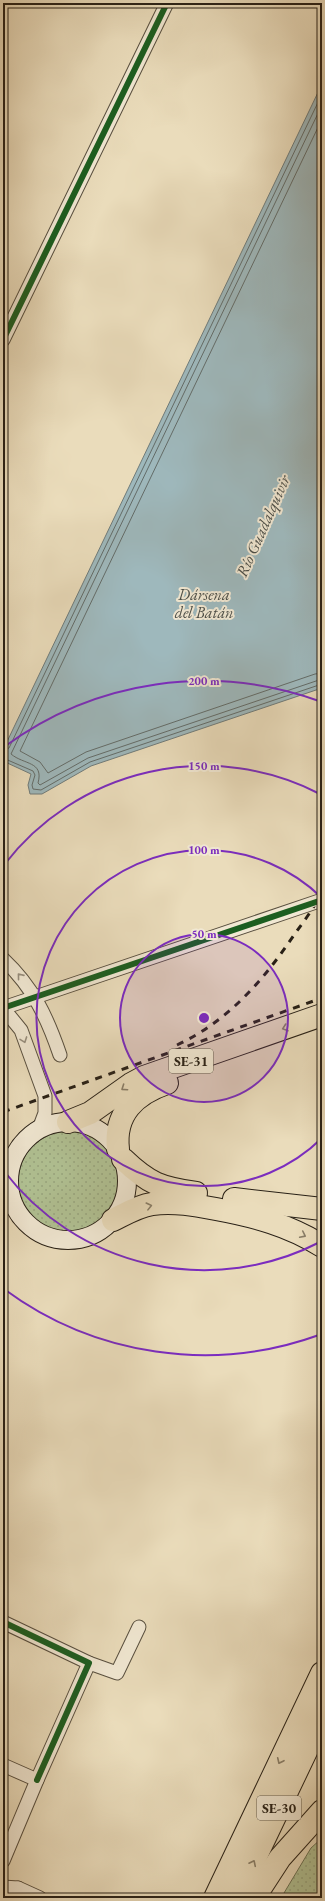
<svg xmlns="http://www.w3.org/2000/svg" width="325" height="1901" font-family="'EB Garamond',serif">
	<defs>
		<pattern id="grass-dots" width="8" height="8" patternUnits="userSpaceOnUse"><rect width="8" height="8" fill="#b1c294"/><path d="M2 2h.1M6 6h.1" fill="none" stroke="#98a67f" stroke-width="1.8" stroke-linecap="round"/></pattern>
	</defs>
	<rect width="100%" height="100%" fill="#eadcbb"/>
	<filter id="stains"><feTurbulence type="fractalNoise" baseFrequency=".005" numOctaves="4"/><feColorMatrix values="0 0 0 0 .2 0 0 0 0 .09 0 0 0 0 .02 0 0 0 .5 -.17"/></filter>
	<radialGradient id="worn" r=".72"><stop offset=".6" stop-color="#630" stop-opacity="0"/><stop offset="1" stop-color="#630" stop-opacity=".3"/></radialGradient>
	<g fill="url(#grass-dots)" stroke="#6c7155">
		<circle cx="69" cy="1182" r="51"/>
		<path d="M322,1838V1898H281L311,1848Z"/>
	</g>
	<path fill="#9eb8bc" stroke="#6f7b7a" d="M322,84V688L91,766L42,794H30L28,785L31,774L3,761V750Z"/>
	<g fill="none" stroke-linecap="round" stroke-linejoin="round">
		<g stroke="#636c69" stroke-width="1">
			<path d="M322,105L11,754C24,765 44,761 38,783L40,785L88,758L322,679"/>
			<path d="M322,119L20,751L40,762L48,773L86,752L315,674L322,673"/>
			<path d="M3,751L9,748L322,94"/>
			<path d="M3,758L33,771L35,775L32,785L33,789L41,790L90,762L322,684"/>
		</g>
		<defs>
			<g id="street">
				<path d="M3,340L167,3"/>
				<path d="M3,959C33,987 47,1017 60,1055"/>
				<path d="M3,1008L322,900"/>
				<path d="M3,1008L21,1030L45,1096V1113L39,1129"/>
				<path d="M3,1622L89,1663L37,1780"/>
				<path d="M89,1663L117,1673L139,1627"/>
				<path d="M3,1765L37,1780L3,1861"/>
				<path d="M3,1887L18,1888"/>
				<path d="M13,1898L18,1888L40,1898"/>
			</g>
			<circle id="secondary" cx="68" cy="1181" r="59"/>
			<g id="highway">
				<path d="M68,1122L90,1113L131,1084L144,1077L322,1015"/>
				<path d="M118,1149C114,1114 135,1094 167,1083"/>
				<path d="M123,1159C149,1184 161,1188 196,1193"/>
				<path d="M234,1199L322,1209"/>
				<path d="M113,1220C125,1214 138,1206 152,1204C174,1201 195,1205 216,1209C254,1216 289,1225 322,1246"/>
				<path d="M215,1898L322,1673"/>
				<path d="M236,1898L322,1718"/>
				<path d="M254,1898L280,1858L322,1811"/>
			</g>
		</defs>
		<use href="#street" stroke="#584f3f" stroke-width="15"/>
		<use href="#secondary" stroke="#282016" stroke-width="20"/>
		<use href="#highway" stroke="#282016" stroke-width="24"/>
		<use href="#street" stroke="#f1e8d3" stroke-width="13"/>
		<use href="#secondary" stroke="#f1e8d3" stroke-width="18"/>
		<use href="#highway" stroke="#eadcbb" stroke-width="22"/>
		<g stroke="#282016" stroke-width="3" stroke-dasharray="7 7" stroke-linecap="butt">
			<path d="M177,1045C228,1021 263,981 294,935C304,921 315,907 322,891"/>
			<path d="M3,1112L322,998"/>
		</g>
		<defs>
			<g id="cycleway">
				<path d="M3,340L167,3"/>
				<path d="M3,1008L322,900"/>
				<path d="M3,1622L89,1663L37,1780"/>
			</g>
		</defs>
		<use href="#cycleway" stroke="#f1e8d3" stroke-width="8"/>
		<use href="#cycleway" stroke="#1b5e20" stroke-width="6"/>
	</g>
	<defs><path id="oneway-chevron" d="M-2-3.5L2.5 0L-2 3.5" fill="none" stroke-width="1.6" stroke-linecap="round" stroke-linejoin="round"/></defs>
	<g stroke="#978e7e">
		<use href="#oneway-chevron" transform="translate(20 976) rotate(-129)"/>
		<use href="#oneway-chevron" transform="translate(24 1040) rotate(70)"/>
	</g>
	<g stroke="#897e68">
		<use href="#oneway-chevron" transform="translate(285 1028) rotate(161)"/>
		<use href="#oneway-chevron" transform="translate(124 1088) rotate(146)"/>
		<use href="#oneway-chevron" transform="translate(149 1206) rotate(-14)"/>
		<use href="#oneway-chevron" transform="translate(303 1235) rotate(26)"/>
		<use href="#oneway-chevron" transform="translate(280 1761) rotate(115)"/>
		<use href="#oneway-chevron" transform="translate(253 1863) rotate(-64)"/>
	</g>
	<circle cx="204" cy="1018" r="84" fill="#7b2cbf" fill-opacity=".12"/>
	<g fill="none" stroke="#7b2cbf" stroke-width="2">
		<circle cx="204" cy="1018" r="84"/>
		<path d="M322 1138A168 168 0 1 1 322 898"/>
		<path d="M320 1242A252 252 0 0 1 4 1171M4 865A252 252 0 0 1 320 794"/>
		<path d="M319 1335A337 337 0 0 1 4 1289M4 747A337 337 0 0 1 319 701"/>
	</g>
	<g text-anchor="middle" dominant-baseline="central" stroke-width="4" stroke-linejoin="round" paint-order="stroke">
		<g fill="#f1e8d3" stroke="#645c4f" stroke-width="1">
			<rect x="169" y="1049" width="44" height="24" rx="3"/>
			<rect x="257" y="1796" width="44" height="24" rx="3"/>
		</g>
		<g font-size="14" font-weight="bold" fill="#282016">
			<text x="191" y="1061">SE-31</text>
			<text x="279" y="1808">SE-30</text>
		</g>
		<g font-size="16" font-style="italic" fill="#4b4e48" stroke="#f1e8d3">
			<text transform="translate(263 526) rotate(-66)">Río Guadalquivir</text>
			<text x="204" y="594">Dársena<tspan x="204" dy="18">del Batán</tspan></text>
		</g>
	</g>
	<circle cx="204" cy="1018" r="6" fill="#7b2cbf" stroke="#f1e8d3" stroke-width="2"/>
	<g font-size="12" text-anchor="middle" font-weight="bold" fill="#7b2cbf" stroke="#f1e8d3" stroke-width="4" stroke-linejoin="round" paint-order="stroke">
		<text x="204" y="685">200 m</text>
		<text x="204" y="770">150 m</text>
		<text x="204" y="854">100 m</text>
		<text x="204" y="938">50 m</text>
	</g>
	<rect width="325" height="1901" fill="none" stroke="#eadcbb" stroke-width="16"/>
	<rect x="4" y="4" width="317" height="1893" fill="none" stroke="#282016" stroke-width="2"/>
	<rect x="8" y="8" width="309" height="1885" fill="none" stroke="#282016"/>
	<rect width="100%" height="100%" filter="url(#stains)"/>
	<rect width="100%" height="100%" fill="url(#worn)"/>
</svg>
